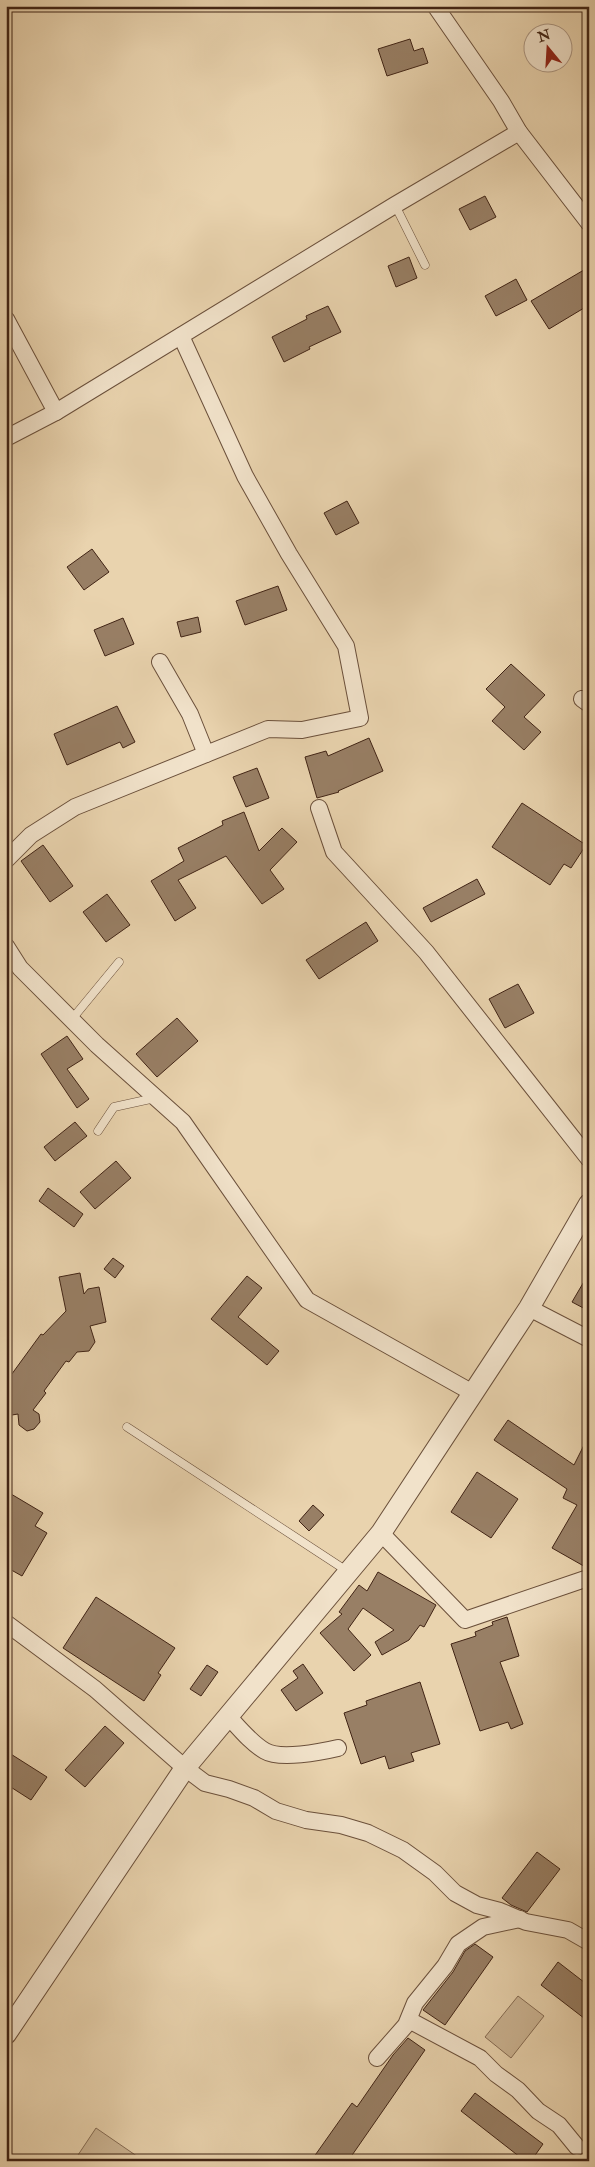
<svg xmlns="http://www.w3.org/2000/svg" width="595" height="2167" font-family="'IM FELL Double Pica',serif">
	<rect width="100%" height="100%" fill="#e9d3ae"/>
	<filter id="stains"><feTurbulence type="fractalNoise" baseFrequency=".004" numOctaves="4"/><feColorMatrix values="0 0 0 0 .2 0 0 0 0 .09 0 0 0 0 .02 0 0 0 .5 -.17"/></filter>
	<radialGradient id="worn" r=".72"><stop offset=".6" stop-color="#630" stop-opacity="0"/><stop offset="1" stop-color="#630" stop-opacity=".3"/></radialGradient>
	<g fill="#ccb594" stroke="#866c54">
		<path d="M518,1996L544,2016L511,2058L485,2037Z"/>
		<path d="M96,2128L144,2161H74Z"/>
	</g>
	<g fill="#987f65" stroke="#412415">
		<path d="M410,39L414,51L423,48L428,63L387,76L378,49Z"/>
		<path d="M485,196L496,217L470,230L459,209Z"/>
		<path d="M409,257L417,278L396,287L388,266Z"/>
		<path d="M589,267V305L549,329L531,301Z"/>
		<path d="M516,279L527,300L496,316L485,296Z"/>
		<path d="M328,306L341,332L309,347L310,349L284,362L272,337L307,319L306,316Z"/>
		<path d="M347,501L359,523L336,535L324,513Z"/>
		<path d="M92,549L109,572L84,590L67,567Z"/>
		<path d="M278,586L287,610L245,625L236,601Z"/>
		<path d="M198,617L201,632L181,637L177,622Z"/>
		<path d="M123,618L134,644L105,656L94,630Z"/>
		<path d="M511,664L545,695L524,717L541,732L524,750L492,721L505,707L486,689Z"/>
		<path d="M117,706L135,742L123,748L120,742L67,765L54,734Z"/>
		<path d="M369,738L383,771L338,791L339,792L317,798L305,757L326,751L328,756Z"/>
		<path d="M257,768L269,798L246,807L233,777Z"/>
		<path d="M522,803L586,845L571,868L564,864L550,885L492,847Z"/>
		<path d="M244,812L259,851L282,828L297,842L270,870L284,889L262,904L226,856L178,880L196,908L175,921L151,881L184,861L178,848L223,825L222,821Z"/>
		<path d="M43,845L73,886L50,902L21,861Z"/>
		<path d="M477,879L485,894L431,922L423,908Z"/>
		<path d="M107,894L130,925L106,942L83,912Z"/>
		<path d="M366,922L378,941L319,979L306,960Z"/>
		<path d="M518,984L534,1013L505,1028L489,999Z"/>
		<path d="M177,1018L198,1041L157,1077L136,1054Z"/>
		<path d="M67,1036L83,1059L67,1069L89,1099L77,1108L41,1054Z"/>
		<path d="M75,1122L87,1136L55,1161L44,1147Z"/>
		<path d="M116,1161L131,1178L95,1209L80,1192Z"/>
		<path d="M48,1188L83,1214L74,1227L39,1201Z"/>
		<path d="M113,1258L124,1266L115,1278L104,1269Z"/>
		<path d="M80,1273L84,1294L88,1289L99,1287L106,1322L90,1326L95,1342L89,1351L77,1352L69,1362L66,1361L44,1391L46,1393L33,1410L39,1414L40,1422L34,1429L27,1431L19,1425L18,1414L6,1416V1382L41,1334L43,1335L66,1311L59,1277Z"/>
		<path d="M589,1273V1311L572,1302Z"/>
		<path d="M247,1276L262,1288L238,1317L279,1351L267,1365L211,1319Z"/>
		<path d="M508,1420L574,1465L589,1435V1569L552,1548L577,1505L563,1498L567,1489L494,1440Z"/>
		<path d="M477,1472L518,1499L491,1538L451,1512Z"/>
		<path d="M6,1491L43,1513L35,1526L47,1533L22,1576L6,1567Z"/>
		<path d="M313,1505L324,1515L309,1531L299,1521Z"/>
		<path d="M378,1572L436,1605L424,1627L420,1625L409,1640L382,1655L375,1642L394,1630L363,1608L348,1629L371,1655L354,1671L320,1633L342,1614L339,1612L359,1585L367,1591Z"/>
		<path d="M96,1597L175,1648L158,1673L161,1675L144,1701L63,1648Z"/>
		<path d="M507,1617L519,1656L500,1662L523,1724L511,1729L508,1722L480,1731L451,1644L476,1636L475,1632L493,1625L492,1622Z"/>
		<path d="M303,1664L323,1693L296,1711L281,1690L298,1678L293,1671Z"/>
		<path d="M207,1665L218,1672L201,1696L190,1689Z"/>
		<path d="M420,1682L440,1744L411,1753L414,1761L389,1769L385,1756L361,1764L344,1713L367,1705L366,1701Z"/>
		<path d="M105,1726L124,1743L85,1787L65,1770Z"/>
		<path d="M6,1751L47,1777L31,1800L6,1784Z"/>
		<path d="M537,1852L560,1869L527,1912L511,1905L502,1898Z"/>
		<path d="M475,1944L493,1957L445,2025L423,2010L453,1972L465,1951Z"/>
		<path d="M558,1962L589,1986V2022L541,1985Z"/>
		<path d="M408,2038L425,2050L348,2161H311L352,2103L357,2107L393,2055Z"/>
		<path d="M475,2093L543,2144L531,2161H525L461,2111Z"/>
	</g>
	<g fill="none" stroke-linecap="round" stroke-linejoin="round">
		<defs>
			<g id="service">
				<path d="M395,205L425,265"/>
				<path d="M72,1019L119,962"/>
				<path d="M98,1131L114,1107L155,1098"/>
				<path d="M127,1427L347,1571"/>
			</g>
			<g id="minor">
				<path d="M436,7L501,101L519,132L589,223"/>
				<path d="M6,319L56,412"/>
				<path d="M6,438L56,412L395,205L519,132"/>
				<path d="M160,662L190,714L206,754"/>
				<path d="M582,699L589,704"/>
				<path d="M319,808L334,852L426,952L589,1159"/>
				<path d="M6,860L31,835L75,807L268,729L302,730L360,718L346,646L289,554L245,476L181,336"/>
				<path d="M6,946L20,968L97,1045L183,1122L307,1300L473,1393"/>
				<path d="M529,1308L589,1339"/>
				<path d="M381,1533L465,1620L585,1579L589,1580"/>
				<path d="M6,1623L95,1689L185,1768L205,1783L229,1789L254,1798L276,1811L306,1820L341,1825L368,1833L403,1850L435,1873L455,1893L477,1905L500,1911L526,1922L568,1930L589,1942"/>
				<path d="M228,1716C239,1728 251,1743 265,1751C280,1760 321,1752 338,1748"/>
				<path d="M409,2020L480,2058L496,2074L518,2090L538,2111L559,2125L577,2147"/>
				<path d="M377,2058L406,2025L415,2003L445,1966L458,1944L483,1927L520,1919"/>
			</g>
			<path id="tertiary" d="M6,2034L185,1768L381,1533L529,1308L589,1204"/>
		</defs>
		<use href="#service" stroke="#6b503b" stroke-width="9"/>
		<use href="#minor" stroke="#6b503b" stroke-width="18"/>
		<use href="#tertiary" stroke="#6b503b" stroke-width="22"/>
		<use href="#service" stroke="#f1e2ca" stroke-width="8"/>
		<use href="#minor" stroke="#f1e2ca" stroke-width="16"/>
		<use href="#tertiary" stroke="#f1e2ca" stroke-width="20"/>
	</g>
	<rect width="595" height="2167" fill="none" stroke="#e9d3ae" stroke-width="25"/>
	<rect x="8" y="8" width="580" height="2152" fill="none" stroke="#412415" stroke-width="2.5"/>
	<rect x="12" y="12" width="570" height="2142" fill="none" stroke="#412415"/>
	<g transform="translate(548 48) rotate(342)"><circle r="24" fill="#f1e2ca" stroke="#ab9682"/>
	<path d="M0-4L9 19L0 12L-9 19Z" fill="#8f2418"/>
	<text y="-8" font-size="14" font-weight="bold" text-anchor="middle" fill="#412415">N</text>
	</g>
	<rect width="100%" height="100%" filter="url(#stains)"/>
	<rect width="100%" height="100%" fill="url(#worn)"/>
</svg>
